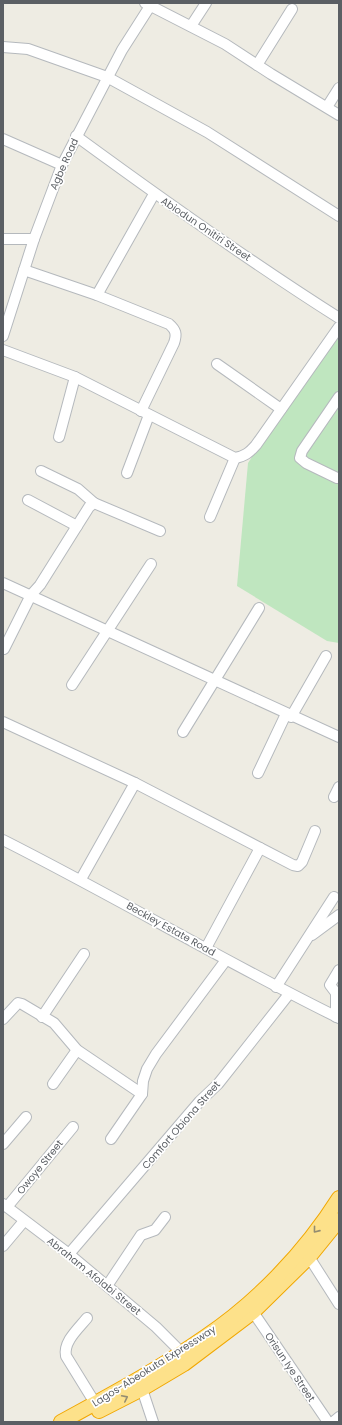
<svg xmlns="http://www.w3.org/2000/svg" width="342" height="1425" font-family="Poppins,sans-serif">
	<rect width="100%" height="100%" fill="#eeece3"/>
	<path fill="#bfe6bf" d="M339,327V643L327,641L237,586L248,463Z"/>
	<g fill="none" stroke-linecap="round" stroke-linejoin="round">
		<defs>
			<g id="minor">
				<path d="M145,3L225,44L271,74L339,115"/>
				<path d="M191,26L206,3"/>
				<path d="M3,47L28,49L107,77L207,132L339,216"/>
				<path d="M257,65L292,9"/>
				<path d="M327,107L339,88"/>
				<path d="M76,136C162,199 249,261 339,318"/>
				<path d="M3,139L62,165"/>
				<path d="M3,239H34"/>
				<path d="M24,270L97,295L169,324C176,330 177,334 174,343L141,411"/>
				<path d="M97,295L154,194"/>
				<path d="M3,336L34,239L62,165L122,50L152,3"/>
				<path d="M3,350L75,377L235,458C245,456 249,453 256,445L339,327"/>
				<path d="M217,364L281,409"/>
				<path d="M59,437L75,377"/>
				<path d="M41,471L78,489L94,503"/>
				<path d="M127,473L149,415"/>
				<path d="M337,478L306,463L300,458L302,451L339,397"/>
				<path d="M210,517L235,458"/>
				<path d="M77,526L89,507L94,503L160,531"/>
				<path d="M3,583L339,737"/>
				<path d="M4,649L31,595L40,585L77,526L28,500"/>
				<path d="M72,685L151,564"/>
				<path d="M291,717L326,656"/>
				<path d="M3,722L135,783L293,865L298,866L302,862L315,831"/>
				<path d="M183,732L259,608"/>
				<path d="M258,773L286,714"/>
				<path d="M334,797L339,787"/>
				<path d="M3,840C116,897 225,962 339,1018"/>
				<path d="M81,879L135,783"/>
				<path d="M312,935L339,915"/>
				<path d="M206,948L260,848"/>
				<path d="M276,987L334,897"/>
				<path d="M42,1017L84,954"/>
				<path d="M336,1017V993L330,985L339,970"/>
				<path d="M3,1019L18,1003L22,1004L54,1023L77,1050L142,1094"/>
				<path d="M53,1084L77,1050"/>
				<path d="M111,1139L142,1094L143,1081L147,1069L156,1054L226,960"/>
				<path d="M3,1144L26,1117"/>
				<path d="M3,1204L69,1254L156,1327L181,1352"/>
				<path d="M7,1207L73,1127"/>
				<path d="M3,1246L24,1221"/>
				<path d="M69,1254L200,1101L218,1084L289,994"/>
				<path d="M309,1257L339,1304"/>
				<path d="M107,1286L141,1235L155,1230L165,1217"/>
				<path d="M253,1312L328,1422"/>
				<path d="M87,1318C78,1329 63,1342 66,1356L95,1403"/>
				<path d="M142,1389L153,1422"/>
				<path d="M333,1422L339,1417"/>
			</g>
			<g id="highway">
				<path d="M99,1411L142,1389L184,1364L253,1312L309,1257L339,1220"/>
				<path d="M61,1422C110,1395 159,1369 205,1337C257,1302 305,1252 339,1198"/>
			</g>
		</defs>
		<use href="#minor" stroke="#b5b9bd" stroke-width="12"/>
		<use href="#highway" stroke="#f1a700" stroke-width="16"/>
		<use href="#minor" stroke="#fff" stroke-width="10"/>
		<use href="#highway" stroke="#fde18a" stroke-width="14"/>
	</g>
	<defs><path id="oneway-chevron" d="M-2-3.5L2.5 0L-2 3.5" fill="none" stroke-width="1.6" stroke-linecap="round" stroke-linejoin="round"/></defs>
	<g stroke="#948c71">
		<use href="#oneway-chevron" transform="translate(316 1230) rotate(129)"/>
		<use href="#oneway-chevron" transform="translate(125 1398) rotate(-27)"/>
	</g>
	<g text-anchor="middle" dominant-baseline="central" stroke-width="3.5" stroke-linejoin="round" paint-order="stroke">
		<g font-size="10" fill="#5b5f64" stroke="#fff">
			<text transform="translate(64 164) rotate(-66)">Agbe Road</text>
			<text transform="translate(206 229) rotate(34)">Abiodun Onitiri Street</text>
			<text transform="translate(171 929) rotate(29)">Beckley Estate Road</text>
			<text transform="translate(181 1125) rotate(-49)">Comfort Obiona Street</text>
			<text transform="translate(40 1167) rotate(-51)">Owoye Street</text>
			<text transform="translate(94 1276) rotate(39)">Abraham Afolabi Street</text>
			<text transform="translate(154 1366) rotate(-32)">Lagos-Abeokuta Expressway</text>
			<text transform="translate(290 1367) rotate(56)">Orisun Iye Street</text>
		</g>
	</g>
	<rect width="342" height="1425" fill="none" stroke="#5b5f64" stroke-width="8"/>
</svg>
